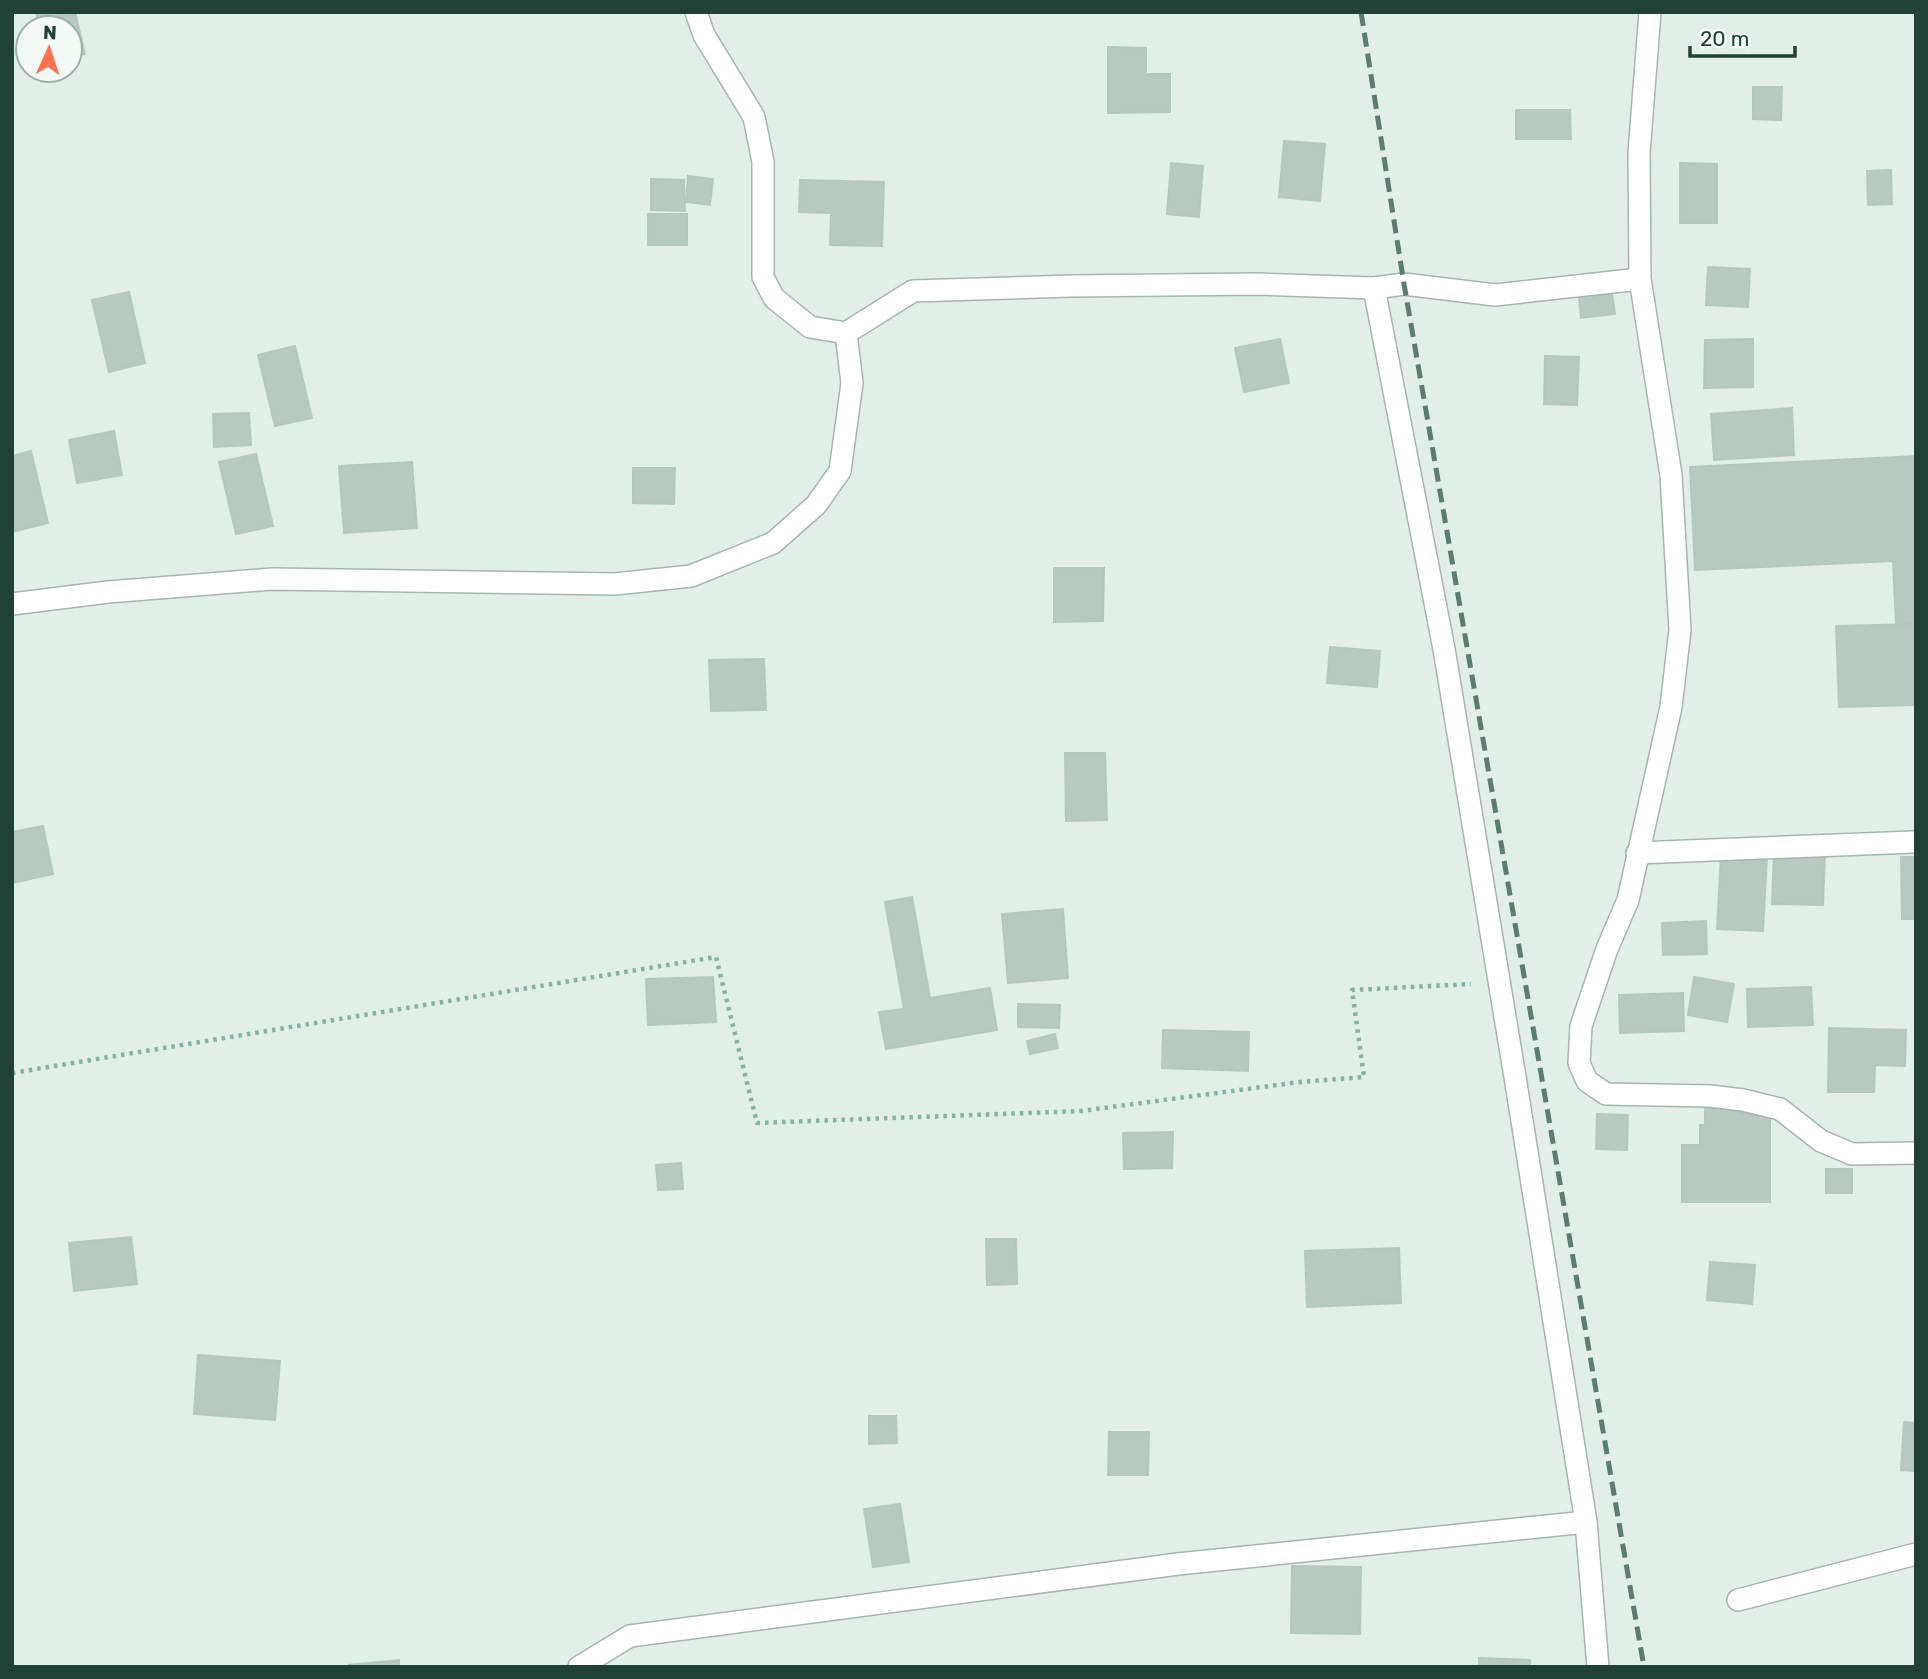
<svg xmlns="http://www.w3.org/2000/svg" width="1928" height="1679" font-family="Rubik,sans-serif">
	<rect width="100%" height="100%" fill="#e2eee8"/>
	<g fill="#b7c9c1" stroke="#b4c8bf" stroke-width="2">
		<path d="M36,12H75L85,54L70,58V28H40Z"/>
		<path d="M1108,47L1146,48V74H1170V112L1108,113Z"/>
		<path d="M1753,87H1782L1781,120L1753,119Z"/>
		<path d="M1516,110H1570L1571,139H1516Z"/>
		<path d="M1284,141L1325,144L1320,201L1279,197Z"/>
		<path d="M1171,163L1203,166L1199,217L1167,214Z"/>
		<path d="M1680,163L1717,164V223H1680Z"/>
		<path d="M1891,170L1892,204L1868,205L1867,171Z"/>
		<path d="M688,176L713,179L710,205L686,202Z"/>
		<path d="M651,179L684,180L685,211L651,210Z"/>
		<path d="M800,180L884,182L882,246L830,245L831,213L799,212Z"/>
		<rect x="648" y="214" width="39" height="31"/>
		<path d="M1708,267L1750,269L1748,307L1706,305Z"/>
		<path d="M129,292L145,363L109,372L92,300Z"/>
		<path d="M1612,294L1615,314L1581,318L1579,298Z"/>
		<path d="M1280,339L1289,383L1244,392L1235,348Z"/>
		<path d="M1753,339V387L1704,388L1705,340Z"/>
		<path d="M295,346L312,418L275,426L258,355Z"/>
		<path d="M1545,356L1579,357L1577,405L1544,404Z"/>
		<path d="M1792,408L1794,455L1714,460L1711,414Z"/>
		<path d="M249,413L251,445L214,447L213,414Z"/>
		<path d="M114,431L122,475L77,483L69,440Z"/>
		<path d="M31,451L48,523L12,532V456Z"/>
		<path d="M256,454L273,526L236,534L219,462Z"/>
		<path d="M1916,456V624L1896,625L1893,561L1695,570L1690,467Z"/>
		<path d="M412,462L417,528L344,533L339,466Z"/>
		<path d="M633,468H675L674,504L633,503Z"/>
		<path d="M1054,568H1104L1103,621L1054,622Z"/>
		<path d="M1916,624V705L1839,707L1836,626Z"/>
		<path d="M1330,647L1380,651L1377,687L1327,683Z"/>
		<path d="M764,659L766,710L711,711L709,660Z"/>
		<path d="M1065,753H1105L1107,820L1066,821Z"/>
		<path d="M43,826L53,874L12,883V832Z"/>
		<path d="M1774,851L1825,853L1823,905L1772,904Z"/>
		<path d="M1721,854L1767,857L1763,931L1717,929Z"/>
		<path d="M1901,857H1916V919H1902Z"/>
		<path d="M912,897L930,998L990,988L997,1030L886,1049L879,1012L904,1009L885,902Z"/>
		<path d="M1063,909L1068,978L1008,983L1002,914Z"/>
		<path d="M1706,921L1707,954L1663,955L1662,923Z"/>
		<path d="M713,977L716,1022L648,1025L646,979Z"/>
		<path d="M1694,977L1734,984L1727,1022L1688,1015Z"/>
		<path d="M1811,987L1813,1025L1748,1027L1747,989Z"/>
		<path d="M1683,993L1684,1031L1620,1033L1619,995Z"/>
		<path d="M1018,1004L1060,1005L1059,1028L1018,1027Z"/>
		<path d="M1829,1028L1906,1030L1905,1066L1875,1065L1874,1092H1828Z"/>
		<path d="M1163,1030L1249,1032L1248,1071L1162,1068Z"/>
		<path d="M1055,1034L1058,1048L1030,1054L1027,1041Z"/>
		<path d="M1705,1109H1770V1202H1682V1145H1700V1125H1705Z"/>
		<path d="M1597,1114L1628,1115L1627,1150L1596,1149Z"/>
		<path d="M1173,1132L1172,1168L1124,1169L1123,1133Z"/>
		<path d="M681,1163L683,1189L658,1190L656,1165Z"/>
		<rect x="1826" y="1169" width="26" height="24"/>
		<path d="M131,1237L137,1284L74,1291L69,1243Z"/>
		<path d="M986,1239H1016L1017,1284L987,1285Z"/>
		<path d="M1399,1248L1401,1303L1307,1307L1305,1251Z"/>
		<path d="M1710,1262L1755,1265L1752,1304L1707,1300Z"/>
		<path d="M198,1355L280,1361L275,1420L194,1414Z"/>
		<path d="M869,1416H896L897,1443L869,1444Z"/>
		<path d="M1904,1422L1916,1423V1471L1901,1470Z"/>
		<path d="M1109,1432H1149L1148,1475H1108Z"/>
		<path d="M900,1504L909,1562L873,1567L864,1509Z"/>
		<path d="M1292,1566L1361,1567L1360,1634L1291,1633Z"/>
		<path d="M1479,1658L1530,1660V1667H1479Z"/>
		<path d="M399,1660V1667H349V1665Z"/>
	</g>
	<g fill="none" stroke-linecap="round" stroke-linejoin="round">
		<defs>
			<g id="minor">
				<path d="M696,12L704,35L754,117L763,162V277L774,298L810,327L846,333"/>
				<path d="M1637,853L1913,842"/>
				<path d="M1738,1600L1916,1554"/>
				<path d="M579,1667L630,1636L1178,1564L1586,1522"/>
			</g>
			<g id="tertiary">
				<path d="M1650,12L1639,153L1640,279L1671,475L1680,630L1671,707L1628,900L1607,949L1581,1026L1579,1063L1587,1081L1606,1094L1710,1096L1743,1100L1780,1109L1821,1141L1852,1154L1916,1153"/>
				<path d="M1374,288L1444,649L1515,1077L1586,1522L1598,1667"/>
				<path d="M12,604L108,592L272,579L615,584L691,576L773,543L816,505L840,471L852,383L846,333L913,291L1071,286L1258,284L1374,288L1404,284L1495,295L1640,279"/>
			</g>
		</defs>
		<use href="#minor" stroke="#a4b7af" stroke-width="24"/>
		<use href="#tertiary" stroke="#a4b7af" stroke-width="24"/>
		<path stroke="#7fb5a1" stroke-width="4.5" stroke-dasharray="3.5 5" stroke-linecap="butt" d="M12,1073L716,957L757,1123L1081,1111L1300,1082L1364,1077L1352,990L1471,984"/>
		<use href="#minor" stroke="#fff" stroke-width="21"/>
		<use href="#tertiary" stroke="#fff" stroke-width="21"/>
		<path stroke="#5a7d72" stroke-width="5" stroke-dasharray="14 7" stroke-linecap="butt" d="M1361,12L1404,284L1644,1667"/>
	</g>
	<rect width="1928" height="1679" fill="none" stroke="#204136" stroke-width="28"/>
	<g transform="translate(49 49) rotate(3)"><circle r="33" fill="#f3faf6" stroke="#9fb0a9" stroke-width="2"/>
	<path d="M0-5L12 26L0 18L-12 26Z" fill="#ff704f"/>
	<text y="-10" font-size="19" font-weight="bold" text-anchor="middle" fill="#204136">N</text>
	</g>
	<path d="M1690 46v10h105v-10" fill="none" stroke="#204136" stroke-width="3.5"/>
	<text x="1700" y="46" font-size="21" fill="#204136" stroke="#f3faf6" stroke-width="5" paint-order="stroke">20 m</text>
</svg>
